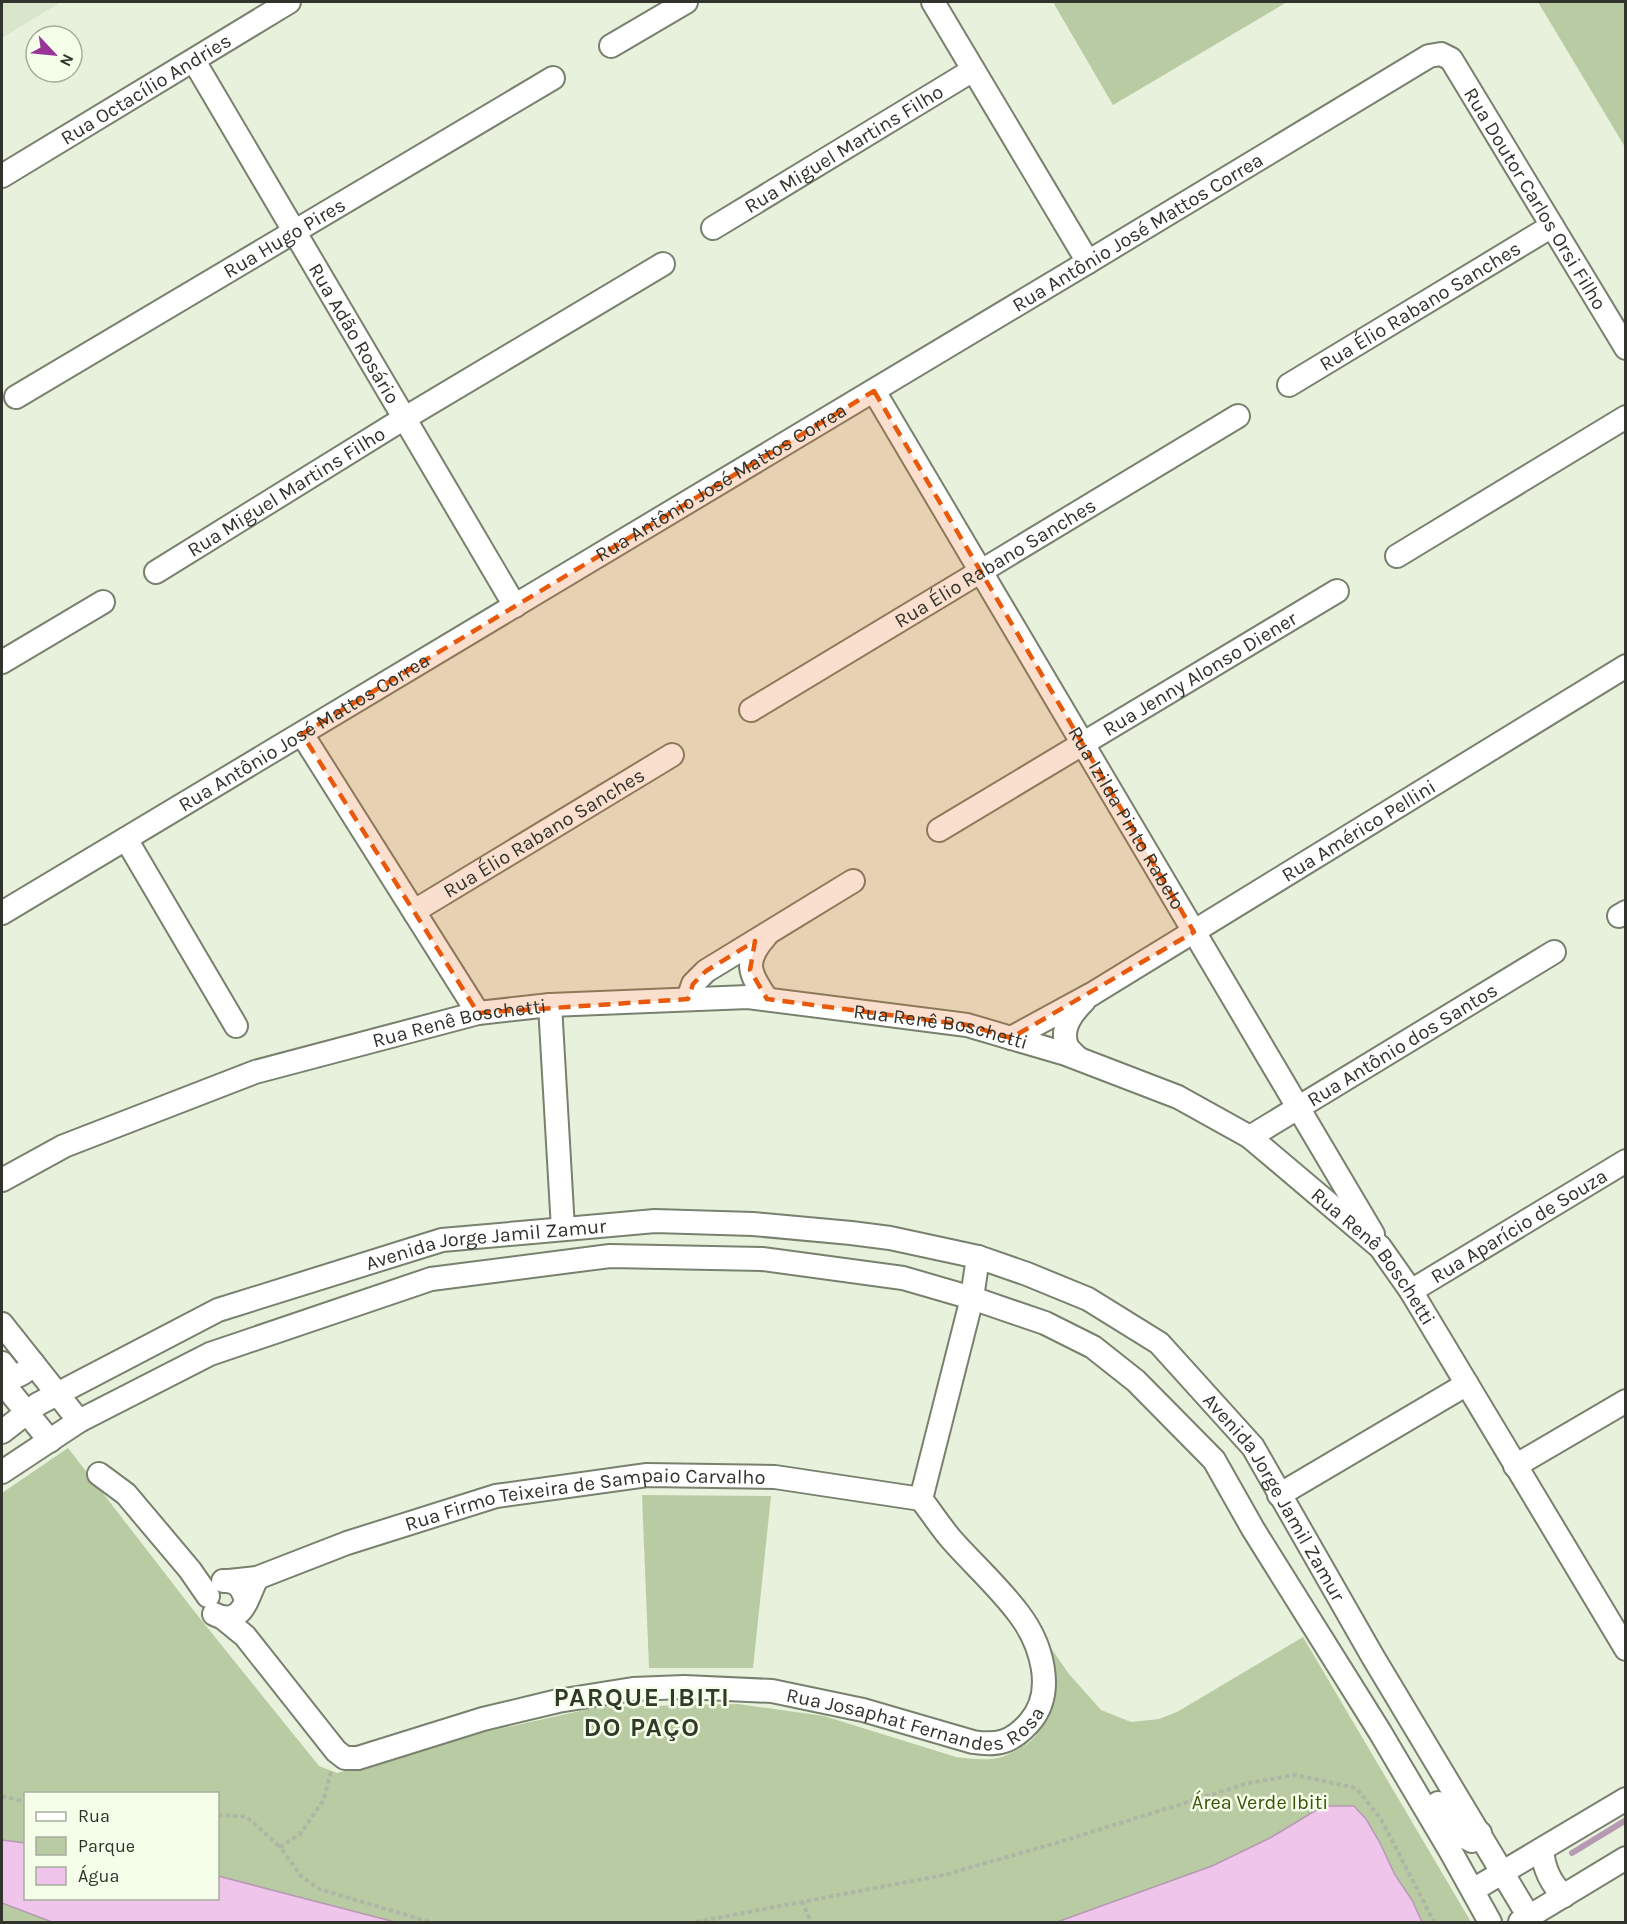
<svg xmlns="http://www.w3.org/2000/svg" width="1627" height="1924" font-family="Karla,sans-serif">
	<rect width="100%" height="100%" fill="#e7f1dc"/>
	<path fill="#dae6cb" d="M2,2H61L2,38Z"/>
	<g fill="#b9cba2" fill-rule="evenodd">
		<path d="M1053,2H1287L1113,105Z"/>
		<path d="M1538,2H1625V147Z"/>
		<path d="M68,1448L194,1611L319,1766L337,1773L481,1733L598,1707L738,1704L824,1716L956,1757C971,1759 989,1761 1002,1757C1011,1754 1024,1746 1031,1741C1045,1728 1058,1687 1055,1668C1052,1655 1047,1645 1041,1634L1069,1674L1101,1710L1131,1722L1159,1719L1177,1712L1303,1637L1471,1922H2V1493ZM26,1794H218V1898H26Z"/>
		<path d="M642,1495L771,1496L753,1668H649Z"/>
	</g>
	<g fill="#efc5ec" stroke="#b69ab2" stroke-width="1.5">
		<path d="M1323,1806H1354L1366,1819L1381,1845L1395,1875L1412,1900L1422,1922H1057L1212,1866L1270,1838Z"/>
		<path d="M2,1840L25,1843L26,1898H218V1876L395,1922H52L2,1903Z"/>
	</g>
	<g fill="none" stroke-linecap="round" stroke-linejoin="round">
		<path stroke="#b69ab2" stroke-width="6" d="M1572,1853L1626,1820"/>
		<defs>
			<g id="street">
				<path d="M933,2L1088,262"/>
				<path d="M611,46L686,2"/>
				<path id="s1" d="M194,61L515,606"/>
				<path id="s2" d="M2,176L289,2"/>
				<path id="s3" d="M713,228L973,70"/>
				<path id="s4" d="M1289,385L1552,226"/>
				<path id="s5" d="M874,391L1373,1234"/>
				<path id="s6" d="M16,397L553,78"/>
				<path d="M1397,556L1626,417"/>
				<path id="s7" d="M156,572L390,427L663,264"/>
				<path d="M2,662L103,602"/>
				<path id="s8" d="M751,710L1238,416"/>
				<path d="M302,734L478,1013"/>
				<path id="s9" d="M939,830L1337,591"/>
				<path d="M126,839L236,1026"/>
				<path id="s10" d="M2,913L1088,262L1429,56L1441,54L1451,59L1626,348"/>
				<path id="s11" d="M415,913L421,907L672,755"/>
				<path d="M1619,916L1626,912"/>
				<path d="M766,936C743,962 749,973 767,999"/>
				<path d="M688,999L693,984L706,971L853,881"/>
				<path d="M550,1005L563,1229"/>
				<path id="s12" d="M1011,1038L1092,994L1626,666"/>
				<path d="M1078,1058C1075,1055 1069,1050 1067,1046C1060,1028 1072,1013 1084,1001"/>
				<path id="s13" d="M1250,1137L1554,952"/>
				<path id="s14" d="M2,1180L64,1146L255,1072L478,1013L550,1005L748,997L967,1025L1066,1054L1178,1097L1250,1137L1380,1247L1411,1291L1626,1649"/>
				<path id="s15" d="M1411,1291L1626,1161"/>
				<path d="M2,1324L79,1421"/>
				<path d="M2,1363L13,1377C22,1375 27,1371 33,1363"/>
				<path d="M2,1382L50,1441"/>
				<path id="s16" d="M2,1432L38,1404L218,1310L442,1240L655,1221L753,1224L851,1233L890,1238L978,1257L1027,1274L1088,1299L1159,1343L1253,1447L1373,1657L1532,1922"/>
				<path d="M1515,1466L1626,1401"/>
				<path d="M2,1472L79,1421L210,1354L431,1279L610,1256L762,1259L903,1278L972,1298L1045,1323L1093,1347L1136,1381L1214,1460L1253,1529L1380,1732L1451,1852L1490,1922"/>
				<path d="M99,1474L126,1494L190,1570L208,1596"/>
				<path d="M1279,1495L1467,1384"/>
				<path d="M223,1581C238,1580 243,1589 246,1602"/>
				<path id="s17" d="M229,1581L257,1578L347,1543L496,1496L647,1475L775,1477L921,1499"/>
				<path d="M214,1614C242,1628 247,1598 257,1578"/>
				<path id="s18" d="M223,1618L245,1636L336,1751L345,1758H358L483,1719L558,1701L633,1689L684,1687L772,1691L863,1710L973,1742C998,1746 1012,1742 1029,1723C1057,1692 1041,1643 1019,1614C999,1587 973,1564 951,1539C940,1526 931,1512 921,1499L972,1298L978,1257"/>
				<path d="M1438,1803L1459,1834L1472,1841L1480,1833"/>
				<path d="M1542,1850C1544,1869 1550,1883 1564,1896"/>
				<path d="M1473,1890L1626,1799"/>
				<path d="M1520,1922L1626,1858"/>
			</g>
		</defs>
		<use href="#street" stroke="#78806e" stroke-width="26"/>
		<g stroke="#aeb7a6" stroke-width="4" stroke-dasharray="4.5 3" stroke-linecap="butt">
			<path d="M331,1772L323,1801L300,1834L280,1847L301,1876L319,1889L430,1922"/>
			<path d="M2,1796L26,1802"/>
			<path d="M218,1815L247,1817L280,1847"/>
			<path d="M802,1901L811,1922"/>
			<path d="M696,1922L944,1875L1056,1843L1249,1783L1295,1775L1356,1788L1381,1819L1434,1922"/>
		</g>
		<use href="#street" stroke="#fff" stroke-width="22"/>
	</g>
	<path fill="#e8590c" fill-opacity="0.2" stroke="#e8590c" stroke-width="4.5" stroke-dasharray="12 8" stroke-linejoin="round" d="M874,391L1194,932L1011,1038L967,1025L767,999L750,970L755,941L706,971L693,984L688,999L478,1013L302,734Z"/>
	<g text-anchor="middle" dominant-baseline="central" stroke-width="5" stroke-linejoin="round" paint-order="stroke">
		<g font-size="20" fill="#30342c" stroke="#f5fee9">
			<text stroke="none"><textPath href="#s2" startOffset="168">Rua Octacílio Andries</textPath></text>
			<text stroke="none"><textPath href="#s3" startOffset="153">Rua Miguel Martins Filho</textPath></text>
			<text stroke="none"><textPath href="#s10" startOffset="1851">Rua Doutor Carlos Orsi Filho</textPath></text>
			<text stroke="none"><textPath href="#s10" startOffset="1324">Rua Antônio José Mattos Correa</textPath></text>
			<text stroke="none"><textPath href="#s6" startOffset="312">Rua Hugo Pires</textPath></text>
			<text stroke="none"><textPath href="#s4" startOffset="153">Rua Élio Rabano Sanches</textPath></text>
			<text stroke="none"><textPath href="#s1" startOffset="316">Rua Adão Rosário</textPath></text>
			<text stroke="none"><textPath href="#s10" startOffset="838">Rua Antônio José Mattos Correa</textPath></text>
			<text stroke="none"><textPath href="#s7" startOffset="153">Rua Miguel Martins Filho</textPath></text>
			<text stroke="none"><textPath href="#s8" startOffset="285">Rua Élio Rabano Sanches</textPath></text>
			<text stroke="none"><textPath href="#s9" startOffset="304">Rua Jenny Alonso Diener</textPath></text>
			<text stroke="none"><textPath href="#s10" startOffset="352">Rua Antônio José Mattos Correa</textPath></text>
			<text stroke="none"><textPath href="#s5" startOffset="496">Rua Izilda Pinto Rabelo</textPath></text>
			<text stroke="none"><textPath href="#s12" startOffset="405">Rua Américo Pellini</textPath></text>
			<text stroke="none"><textPath href="#s11" startOffset="152">Rua Élio Rabano Sanches</textPath></text>
			<text stroke="none"><textPath href="#s14" startOffset="486">Rua Renê Boschetti</textPath></text>
			<text stroke="none"><textPath href="#s14" startOffset="972">Rua Renê Boschetti</textPath></text>
			<text stroke="none"><textPath href="#s13" startOffset="178">Rua Antônio dos Santos</textPath></text>
			<text stroke="none"><textPath href="#s15" startOffset="126">Rua Aparício de Souza</textPath></text>
			<text stroke="none"><textPath href="#s16" startOffset="526">Avenida Jorge Jamil Zamur</textPath></text>
			<text stroke="none"><textPath href="#s14" startOffset="1476">Rua Renê Boschetti</textPath></text>
			<text stroke="none"><textPath href="#s16" startOffset="1418">Avenida Jorge Jamil Zamur</textPath></text>
			<text stroke="none"><textPath href="#s17" startOffset="369">Rua Firmo Teixeira de Sampaio Carvalho</textPath></text>
			<text stroke="none"><textPath href="#s18" startOffset="774">Rua Josaphat Fernandes Rosa</textPath></text>
		</g>
		<g font-size="20" fill="#3b520a" stroke="#f5fee9">
			<text x="1260" y="1802">Área Verde Ibiti</text>
		</g>
		<g font-size="26" font-weight="bold" letter-spacing="1.5" fill="#323929" stroke="#f5fee9">
			<text x="642" y="1697">PARQUE IBITI<tspan x="642" dy="30">DO PAÇO</tspan></text>
		</g>
	</g>
	<rect width="1627" height="1924" fill="none" stroke="#30342c" stroke-width="6"/>
	<rect x="24" y="1792" width="195" height="108" fill="#f5fee9" stroke="#a6ad9d" stroke-width="1.5"/>
	<rect x="36" y="1812" width="30" height="9" fill="#ffffff" stroke="#a6ad9d" stroke-width="1.5"/>
	<text x="78" y="1822" font-size="18" fill="#30342c">Rua</text>
	<rect x="36" y="1837" width="30" height="18" fill="#b9cba2" stroke="#a6ad9d" stroke-width="1.5"/>
	<text x="78" y="1852" font-size="18" fill="#30342c">Parque</text>
	<rect x="36" y="1867" width="30" height="18" fill="#efc5ec" stroke="#a6ad9d" stroke-width="1.5"/>
	<text x="78" y="1882" font-size="18" fill="#30342c">Água</text>
	<g transform="translate(54 54) rotate(116)"><circle r="28" fill="#f5fee9" stroke="#a6ad9d" stroke-width="1.5"/>
	<path d="M0-4.5L10 22L0 15L-10 22Z" fill="#993498"/>
	<text y="-9" font-size="16" font-weight="bold" text-anchor="middle" fill="#30342c">N</text>
	</g>
</svg>
